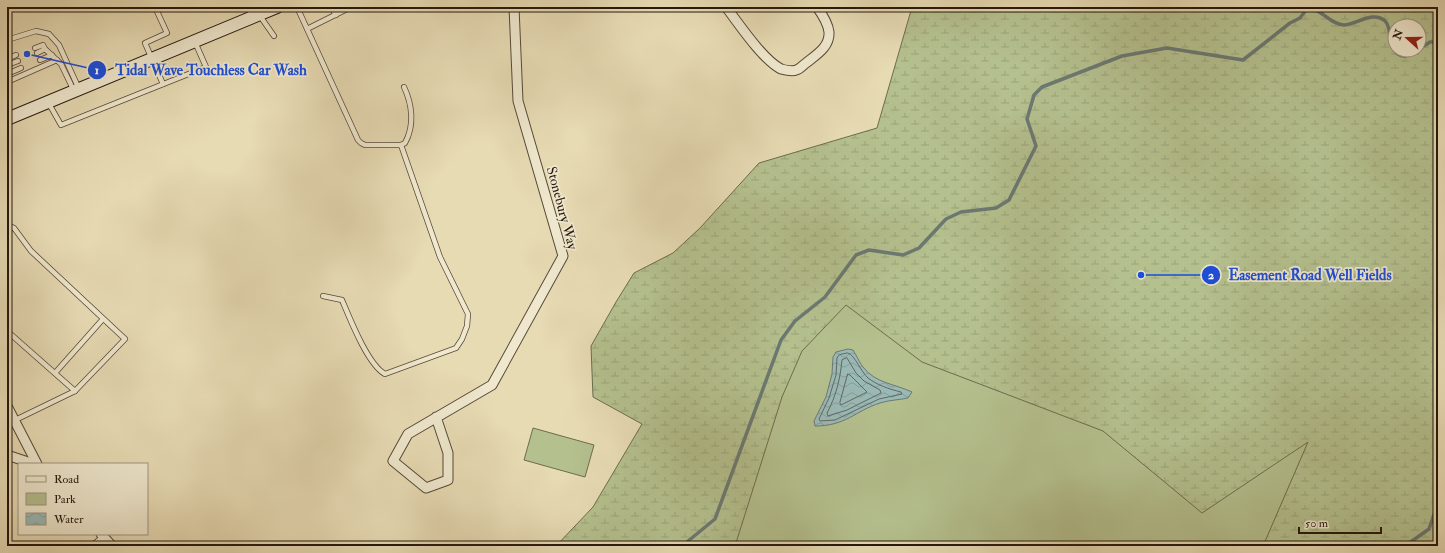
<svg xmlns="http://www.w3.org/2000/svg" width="1445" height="553" font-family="'IM FELL Double Pica',serif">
	<defs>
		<pattern id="wetland-marsh" width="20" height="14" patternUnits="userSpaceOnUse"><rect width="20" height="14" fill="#b4c08e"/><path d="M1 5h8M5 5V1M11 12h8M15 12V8" fill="none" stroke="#9ba479"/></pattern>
		<pattern id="water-waves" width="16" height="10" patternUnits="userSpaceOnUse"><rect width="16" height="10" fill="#9ab9b6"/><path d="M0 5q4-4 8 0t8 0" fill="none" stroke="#859e9b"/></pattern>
	</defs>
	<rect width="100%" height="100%" fill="#e7dbb4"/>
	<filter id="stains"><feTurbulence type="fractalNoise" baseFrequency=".005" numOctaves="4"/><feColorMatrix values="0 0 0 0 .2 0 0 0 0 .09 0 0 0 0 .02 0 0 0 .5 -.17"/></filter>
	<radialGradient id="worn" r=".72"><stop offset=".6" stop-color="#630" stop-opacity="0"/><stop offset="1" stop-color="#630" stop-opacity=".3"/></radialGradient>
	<g fill="#b4c08e" stroke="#6c6c4e">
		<path d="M1438,43V546H623L829,306L1393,49L1407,56Z"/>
		<path d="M533,428L594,445L585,477L524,460Z"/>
	</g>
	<path fill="url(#wetland-marsh)" stroke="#6c6c4e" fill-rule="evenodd" d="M912,7H1438V542L1434,546H1263L1308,442L1202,513L1103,431L922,362L846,305L802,351L782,397L735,546H556L593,507L642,424L593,397L591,346L616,302L634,273L673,253L700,228L759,163L877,128ZM1395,26H1419V50H1395Z"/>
	<path fill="url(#water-waves)" stroke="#6b7972" d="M848,349L853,350C857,356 859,362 863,367C875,383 895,384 912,392L908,398C899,400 889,400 880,403C855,411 846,426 815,426L814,421L826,397L832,374L833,357L836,352Z"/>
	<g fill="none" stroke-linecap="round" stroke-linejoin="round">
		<g stroke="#606862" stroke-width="1">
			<path d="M848,353C855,355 861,372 868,378C877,385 889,389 901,392L902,394L879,399L835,420L820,421L819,419L829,398L836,375L837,358L839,355Z"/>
			<path d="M847,358L856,373L864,381L880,390L881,393L847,410L828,416L827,413C836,396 840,380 842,360Z"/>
			<path d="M848,374L850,375L867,392L841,405L840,403Z"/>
		</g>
		<g stroke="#6b7972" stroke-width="3.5">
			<path d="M1419,49L1430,42H1438"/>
			<path d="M682,546L715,519L781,340L795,321L825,297L856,255L869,250L903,255L919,248L946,219L961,212L996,208L1009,200L1036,146L1027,119L1034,95L1042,87L1122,56L1167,48L1243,60L1290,23L1300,18L1306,10L1312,8C1323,12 1331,24 1344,25C1356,25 1373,10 1385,21C1393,28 1386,46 1398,54C1405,59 1411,54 1417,50"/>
			<path d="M1405,546L1429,529L1438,503"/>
		</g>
		<defs>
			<g id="lane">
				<path d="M155,7L167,33L145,43L163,84"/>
				<path d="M189,7L190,9L193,7"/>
				<path d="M249,7L251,16"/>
				<path d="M297,7L358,140L361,143L365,145H401L405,143C415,125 412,104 404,87"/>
				<path d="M331,7L336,15"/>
				<path d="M260,16L274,36"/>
				<path d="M307,29L351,7"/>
				<path d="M7,40L36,31L49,34L59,45L79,89"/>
				<path d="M35,48L43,45L45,49L61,64L74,91"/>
				<path d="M37,53L45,49"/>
				<path d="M7,59L16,55"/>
				<path d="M40,60L52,55"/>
				<path d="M7,65L18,61"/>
				<path d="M7,74L21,68"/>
				<path d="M7,82L57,60"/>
				<path d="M48,102L61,125L206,67L195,42"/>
				<path d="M7,225L14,228L31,251L125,339L75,391L7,424"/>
				<path d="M323,296L342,300C350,319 368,365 385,374L456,348L462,339L467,326L468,314L440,257L401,145"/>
				<path d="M7,331L75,391"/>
				<path d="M55,373L103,319"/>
				<path d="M91,546L103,537"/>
			</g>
			<g id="street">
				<path d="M726,7C739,24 763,60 781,69C785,70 792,72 796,70C800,69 803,65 806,63C816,55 830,47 829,32C828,23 822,14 817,7"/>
				<path d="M7,406L37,464"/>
				<path d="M436,417L448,453V480L426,488L393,461L408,434L492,385L563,256L518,101L514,7"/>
				<path d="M7,455L34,464"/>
				<path d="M101,534L112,546"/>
			</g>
			<path id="secondary" d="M7,119L277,7"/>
		</defs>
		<use href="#lane" stroke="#564937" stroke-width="6"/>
		<use href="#street" stroke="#564937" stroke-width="11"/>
		<use href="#secondary" stroke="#25180d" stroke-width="14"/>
		<use href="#lane" stroke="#efe8ce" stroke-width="4.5"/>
		<use href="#street" stroke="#efe8ce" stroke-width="9"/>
		<use href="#secondary" stroke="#efe8ce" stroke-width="12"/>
	</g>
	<g text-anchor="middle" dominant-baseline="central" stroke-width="3.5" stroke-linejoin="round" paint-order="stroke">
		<g font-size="14" fill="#25180d" stroke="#efe8ce">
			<text transform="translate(562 208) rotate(75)">Stonebury Way</text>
		</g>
	</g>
	<path fill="none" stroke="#1d4ed8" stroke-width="1.5" d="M27 54L97 70M1141 275L1211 275"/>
	<g fill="#1d4ed8" stroke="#efe8ce" stroke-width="1.5">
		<circle cx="27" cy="54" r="4"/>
		<circle cx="1141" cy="275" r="4"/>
		<circle cx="97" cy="70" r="10"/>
		<circle cx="1211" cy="275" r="10"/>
	</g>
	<g font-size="12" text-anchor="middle" font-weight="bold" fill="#fff">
		<text x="97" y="74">1</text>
		<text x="1211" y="279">2</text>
	</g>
	<g font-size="15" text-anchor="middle" font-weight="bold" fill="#1d4ed8" stroke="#efe8ce" stroke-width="3.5" stroke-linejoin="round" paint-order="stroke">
		<text x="211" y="75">Tidal Wave Touchless Car Wash</text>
		<text x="1310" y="280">Easement Road Well Fields</text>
	</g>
	<rect width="1445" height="553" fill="none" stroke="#e7dbb4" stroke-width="24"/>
	<rect x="8" y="8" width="1429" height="537" fill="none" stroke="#25180d" stroke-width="2"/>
	<rect x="12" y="12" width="1421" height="529" fill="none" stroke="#25180d"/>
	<rect x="18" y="463" width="130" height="72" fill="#efe8ce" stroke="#9e9581"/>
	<rect x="26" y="476" width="20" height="6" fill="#efe8ce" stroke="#9e9581"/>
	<text x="54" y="483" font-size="12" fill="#25180d">Road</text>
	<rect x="26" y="493" width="20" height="12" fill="#b4c08e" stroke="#9e9581"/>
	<text x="54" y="503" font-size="12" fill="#25180d">Park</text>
	<rect x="26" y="513" width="20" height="12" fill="url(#water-waves)" stroke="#9e9581"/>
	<text x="54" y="523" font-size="12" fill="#25180d">Water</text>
	<g transform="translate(1407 38) rotate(291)"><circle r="19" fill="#efe8ce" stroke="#9e9581"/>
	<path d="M0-3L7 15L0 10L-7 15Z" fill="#8f2418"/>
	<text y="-6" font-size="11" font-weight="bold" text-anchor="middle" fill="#25180d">N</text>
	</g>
	<path d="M1299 527v6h82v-6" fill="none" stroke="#25180d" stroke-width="2"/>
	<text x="1305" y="527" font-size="12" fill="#25180d" stroke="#efe8ce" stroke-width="3" paint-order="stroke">50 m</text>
	<rect width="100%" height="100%" filter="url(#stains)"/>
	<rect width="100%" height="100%" fill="url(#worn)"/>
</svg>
